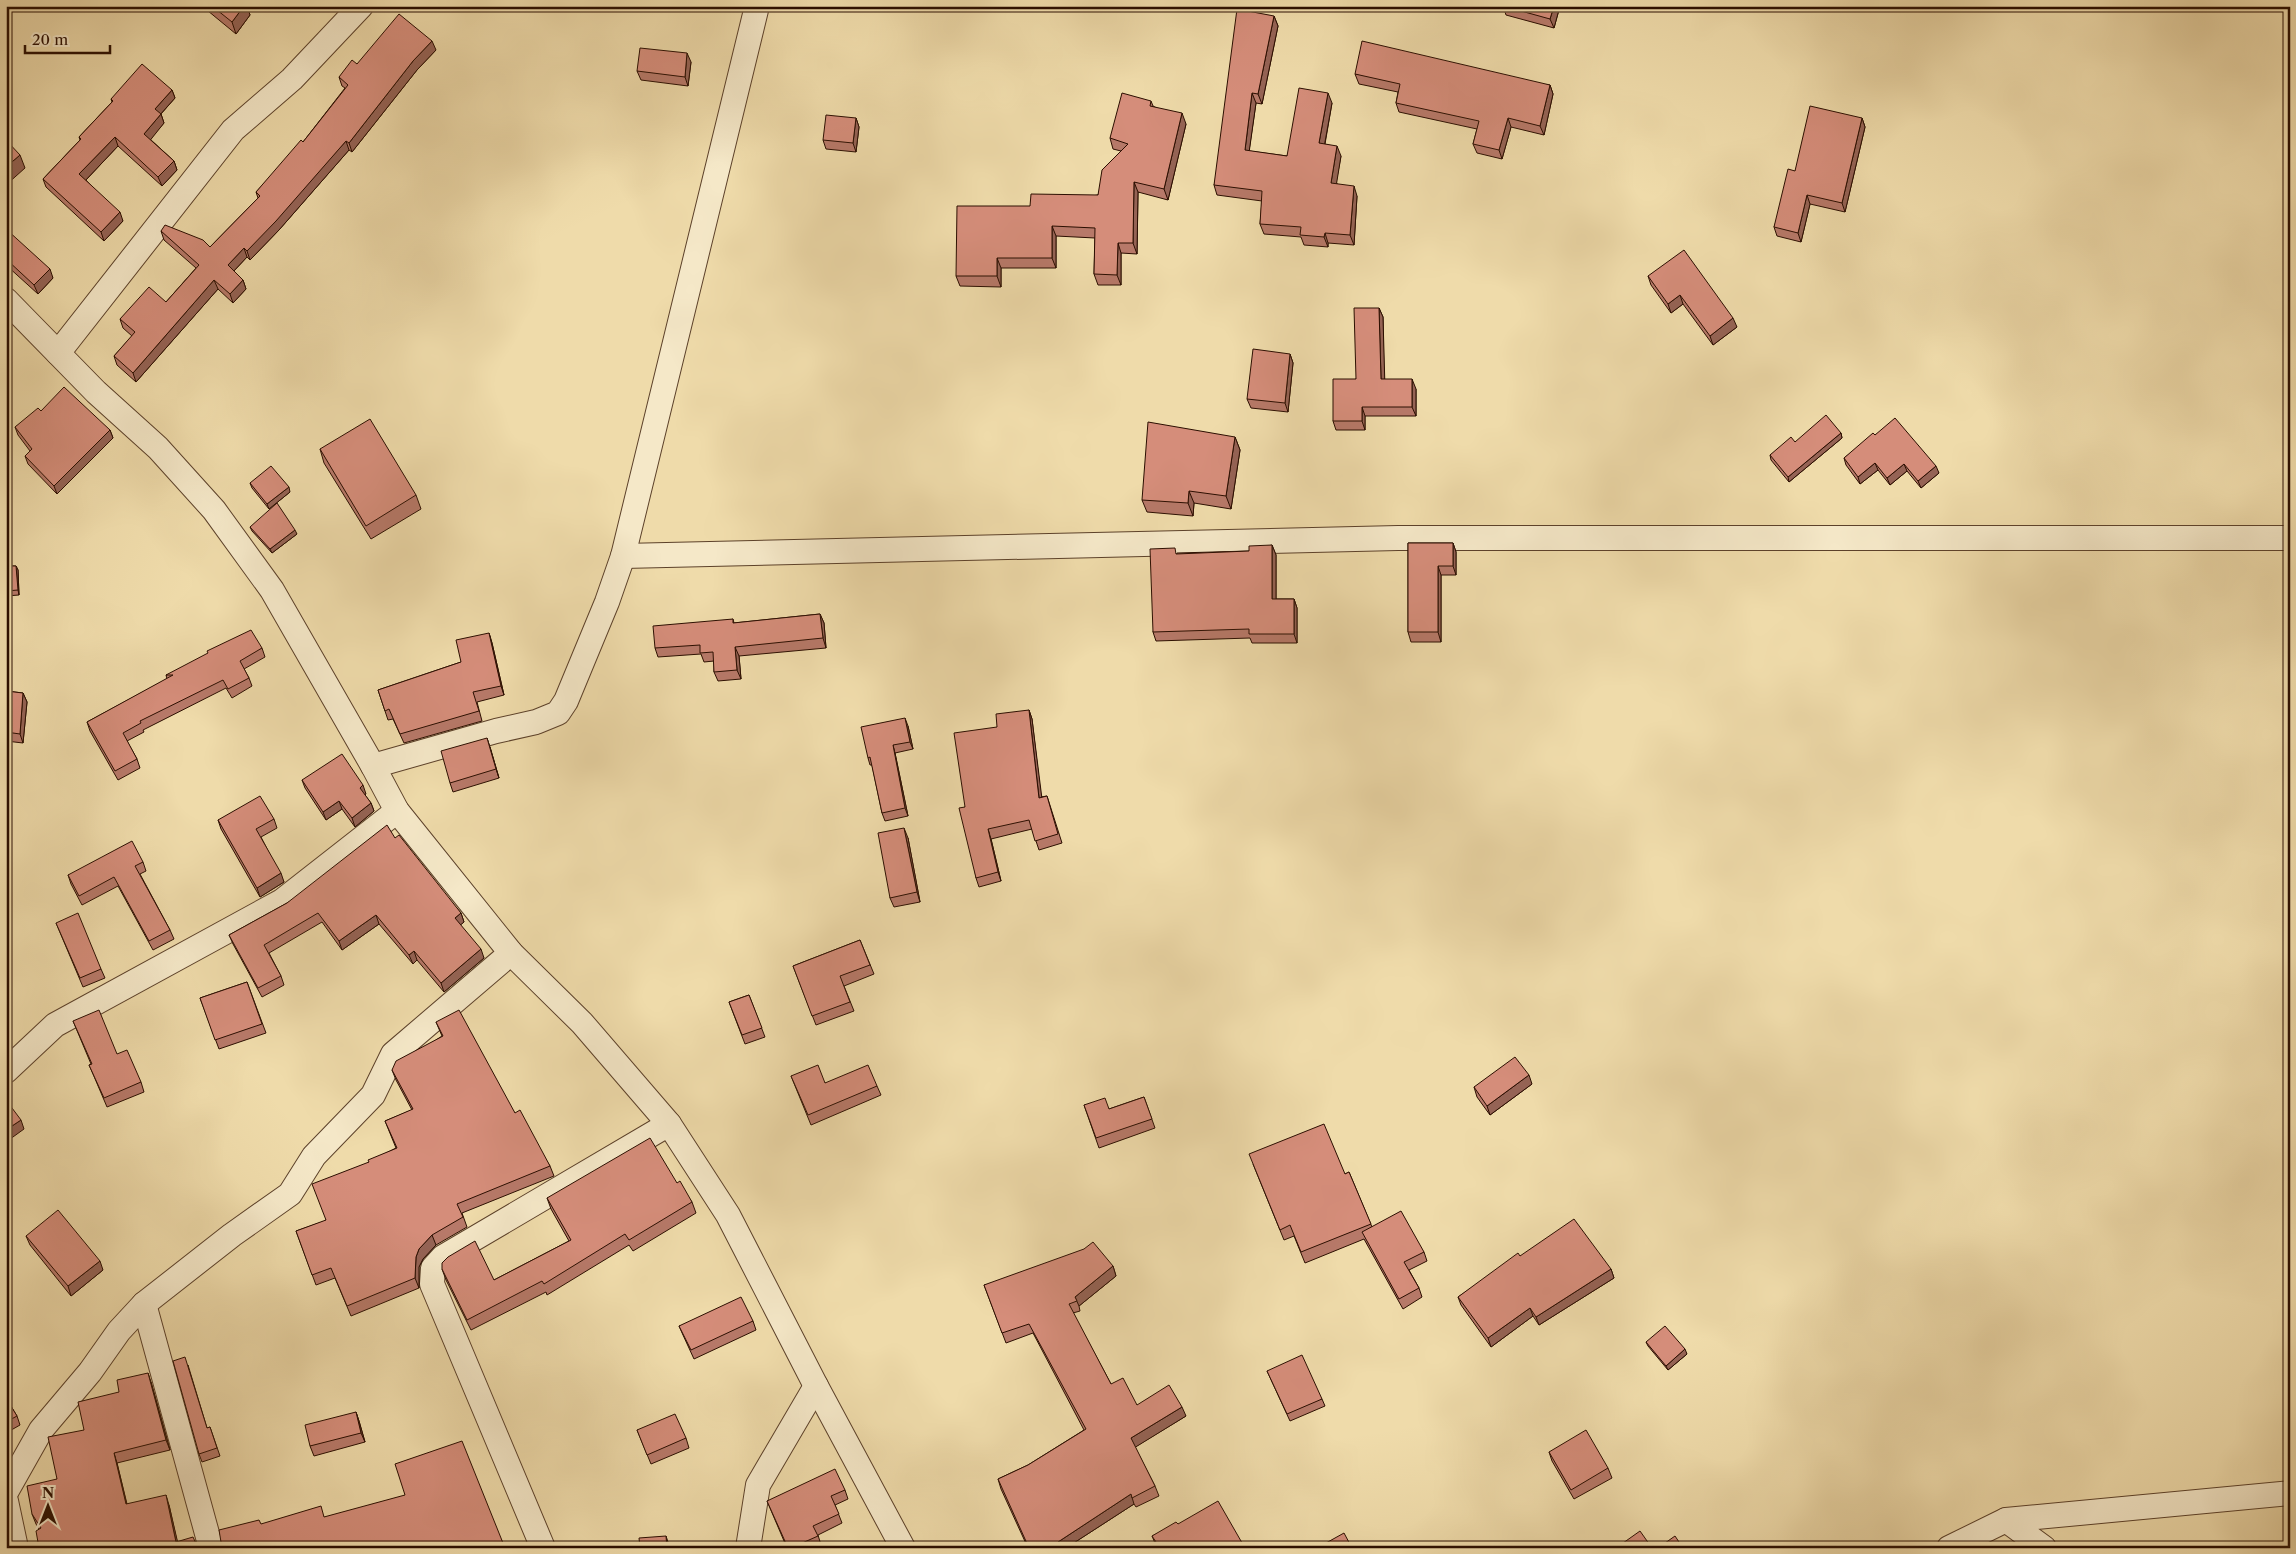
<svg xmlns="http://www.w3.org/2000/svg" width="2296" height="1554" font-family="'Libre Caslon Text',serif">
	<rect width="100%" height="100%" fill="#efdbaa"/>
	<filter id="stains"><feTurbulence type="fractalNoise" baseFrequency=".004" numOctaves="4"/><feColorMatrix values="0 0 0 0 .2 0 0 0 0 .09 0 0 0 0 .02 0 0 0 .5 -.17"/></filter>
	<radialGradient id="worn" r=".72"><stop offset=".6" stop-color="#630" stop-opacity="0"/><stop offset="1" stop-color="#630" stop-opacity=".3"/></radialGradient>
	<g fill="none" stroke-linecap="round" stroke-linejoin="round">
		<defs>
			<g id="minor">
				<path d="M6,300L96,392L158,448L214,510L272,590L373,766L397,811L511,953L582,1023L669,1124L728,1215L816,1386L903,1548"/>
				<path d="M58,353L233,130L292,79L361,6"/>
				<path d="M623,556L1398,538H2290"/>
				<path d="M373,766L496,731L536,722L558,713L566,701L607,602L623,556L757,6"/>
				<path d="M6,1071L55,1025L282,901L397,811"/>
				<path d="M144,1304L211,1548"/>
				<path d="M6,1492L41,1430L90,1372L119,1331L144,1304L232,1235L290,1194L314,1156L373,1095L393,1054L511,953"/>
				<path d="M6,1501L16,1548"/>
				<path d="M2006,1520L2044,1548"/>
				<path d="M543,1548L432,1284L433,1268L443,1257L669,1124"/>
				<path d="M748,1548L758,1485L816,1386"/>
				<path d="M1949,1548L2006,1520L2290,1493"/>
			</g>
		</defs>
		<use href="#minor" stroke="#5c412a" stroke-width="26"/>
		<use href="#minor" stroke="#f5e8c8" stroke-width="24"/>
	</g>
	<g fill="#b77969" stroke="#2b0e00">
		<path d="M202,6H247L250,15L236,34Z"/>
		<path d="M1503,6H1560L1554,28L1506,15Z"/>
		<path d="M1274,16L1278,26L1262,104L1256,103L1249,151L1287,156L1332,103L1325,144L1341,156L1336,183L1357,196L1354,245L1328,243V247L1304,245L1301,237L1264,234L1260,224L1262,201L1217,195L1214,185Z"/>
		<path d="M436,50L417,70L352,152L349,150L279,230L250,260L247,257L234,271L243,280L246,289L233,303L218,289L136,382L117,365L114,356L132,336L123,328L120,319L166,302L196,268L164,240L161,231L210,247L258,198L256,192L303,142L345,88L342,86L339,77L357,64Z"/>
		<path d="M691,62L688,86L641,80L637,71Z"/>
		<path d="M1355,74L1550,85L1553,94L1544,135L1511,127L1502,159L1477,153L1473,144L1477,129L1399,112L1396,103L1398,92L1359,84Z"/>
		<path d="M172,90L175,98L161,114L164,123L150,139L174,161L177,170L162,186L118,146L86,180L123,221L104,241L46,187L43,179L80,140L79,137L112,102L111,99Z"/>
		<path d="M1151,101L1153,106L1186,124L1168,200L1138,192L1137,254L1121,253V285H1098L1094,274L1095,238L1056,236V268H1001V287L960,286L956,276L1030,206L1098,195L1121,151L1113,149L1110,138Z"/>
		<path d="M856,118L859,127L856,152L826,149L823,140Z"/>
		<path d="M1862,118L1865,127L1845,212L1810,204L1801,242L1777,236L1774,227L1795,171Z"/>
		<path d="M6,229L53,278L38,294L6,265Z"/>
		<path d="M1648,276L1737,327L1713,345L1683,304L1671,313L1651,285Z"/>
		<path d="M1379,308L1383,317L1384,379L1416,389V416H1365V430H1336L1333,421L1356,379Z"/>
		<path d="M1290,354L1293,363L1288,412L1251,408L1247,399Z"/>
		<path d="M41,411L110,430L113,438L57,494L28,464L25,456L30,451L18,435L15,427Z"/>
		<path d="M1841,433L1842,438L1789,482L1771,460L1770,455L1795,442Z"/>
		<path d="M1875,435L1939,473L1921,488L1907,471L1890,485L1878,470L1860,484L1846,465L1844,458Z"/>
		<path d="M1235,437L1240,450L1231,509L1194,503L1193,516L1147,512L1142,500Z"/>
		<path d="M320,449L416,495L421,509L371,539L324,463Z"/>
		<path d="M250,483L290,492L269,509L252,488Z"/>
		<path d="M250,527L297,534L272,553L252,531Z"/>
		<path d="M1408,543H1453L1456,552V575H1441V642H1411L1408,632Z"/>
		<path d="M1272,545L1276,555V599H1294L1297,608V643H1252L1250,638L1156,641L1153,632L1177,553L1249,551Z"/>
		<path d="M6,566H16L18,570L19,595L6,596Z"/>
		<path d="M820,614L824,623L826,648L739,656L741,679L718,681L714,672V661L704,662L701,654L658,657L655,648L733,619L734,623Z"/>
		<path d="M489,633L492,643L504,695L477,702L482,721L404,743L393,719L388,720L378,690L461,662Z"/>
		<path d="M262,648L265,657L244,669L249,678L252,686L232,698L226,688L143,730L144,732L127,741L137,759L140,768L118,780L90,731L87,722L167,679L166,675Z"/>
		<path d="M6,691L23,693L27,702L23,743L6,741Z"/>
		<path d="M1029,710L1032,719L1041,797L1047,796L1062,843L1039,850L1032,829L991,839L1001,881L979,887L976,878L965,807L997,727Z"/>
		<path d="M908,726L913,749L895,753L908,816L885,821L882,813L872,765H870L868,758Z"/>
		<path d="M490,747L499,778L453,792L450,783Z"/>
		<path d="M302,780L366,794L365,795L371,803L374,811L355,827L342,809L326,820L305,788Z"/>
		<path d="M274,819L277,828L261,837L284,882L260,897L221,829L218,820Z"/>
		<path d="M395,838L461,913L464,922L460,925L484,958L444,992L417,960L413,964L379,924L342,950L322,922L269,953L281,976L284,985L262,997L233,944L229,935L287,903Z"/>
		<path d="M908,838L920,902L894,907L890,898Z"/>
		<path d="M143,862L146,871L140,874L170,930L174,939L153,950L118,886L82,905L71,884L68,875Z"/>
		<path d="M56,923L101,969L105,978L83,987Z"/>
		<path d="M860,940L874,974L844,986L854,1011L816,1025L793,966Z"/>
		<path d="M247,982L266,1033L219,1049L200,998Z"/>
		<path d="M749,995L765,1037L745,1044L729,1002Z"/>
		<path d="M73,1021L141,1082L144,1092L107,1107L93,1074L89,1065L91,1064Z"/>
		<path d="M436,1022L515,1113L550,1166L554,1176L462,1213L467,1227L436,1245L423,1259L419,1267V1288L351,1316L335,1278L316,1285L296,1231L325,1221L369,1162L396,1148L385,1121L412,1110L396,1080L392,1070L442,1036Z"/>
		<path d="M791,1076L825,1083L877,1086L881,1095L811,1125Z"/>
		<path d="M1532,1084L1490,1115L1477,1097L1474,1087Z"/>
		<path d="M1144,1097L1155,1128L1099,1148L1084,1105L1109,1109Z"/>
		<path d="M1253,1164L1345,1174L1349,1172L1372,1227L1424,1252L1427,1261L1409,1270L1419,1288L1422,1297L1403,1309L1364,1239L1305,1263L1294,1236L1284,1240Z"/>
		<path d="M677,1183L692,1202L696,1213L633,1251L629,1245L547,1295L546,1292L471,1330L446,1280L442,1269L494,1280L569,1241L551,1209L547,1198Z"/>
		<path d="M26,1236L103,1270L71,1296L30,1245Z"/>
		<path d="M1520,1256L1611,1269L1614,1278L1539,1325L1533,1316L1491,1347L1461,1305L1458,1297Z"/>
		<path d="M1113,1266L1116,1276L1079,1306L1080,1311L1073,1313L1111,1384L1137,1405L1186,1416L1135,1447L1155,1486L1159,1496L1136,1507L1134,1504L1066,1548H1028L1001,1489L998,1479L1028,1465L1084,1430L1033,1333L1006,1343L984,1285Z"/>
		<path d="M753,1321L756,1330L694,1359L683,1335L679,1326Z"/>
		<path d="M1646,1342L1687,1354L1668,1370L1648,1346Z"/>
		<path d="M188,1365L207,1428L210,1427L220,1456L202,1462L199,1454Z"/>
		<path d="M1267,1371L1322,1399L1325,1406L1290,1421Z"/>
		<path d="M151,1382L170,1450L117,1463L127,1504L169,1505L177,1541L39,1529L36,1524L32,1514L57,1479L84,1430L119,1392Z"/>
		<path d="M6,1398L17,1416L20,1425L6,1433Z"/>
		<path d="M356,1412L359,1421L365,1442L314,1456L310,1446Z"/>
		<path d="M637,1430L686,1438L689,1448L651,1464Z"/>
		<path d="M1549,1452L1608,1468L1612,1478L1574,1499L1552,1461Z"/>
		<path d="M845,1490L848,1499L835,1505L842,1523L818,1535L821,1545L815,1548H787L767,1501Z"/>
		<path d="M1178,1524L1245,1548H1157L1152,1536Z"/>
	</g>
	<g fill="#956355" stroke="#2b0e00">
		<path d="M244,6H247L250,15L236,34L232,22Z"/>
		<path d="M405,6H411L406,10Z"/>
		<path d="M1554,6H1560L1554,28L1550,19Z"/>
		<path d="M1274,16L1278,26L1262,104L1258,94Z"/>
		<path d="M432,41L436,50L417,70L352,152L349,143L413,61Z"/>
		<path d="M687,53L691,62L688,86L685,77Z"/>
		<path d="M1550,85L1553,94L1544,135L1540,126Z"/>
		<path d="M172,90L175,98L158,117L155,109Z"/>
		<path d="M1252,93L1256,103L1248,160L1245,150Z"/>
		<path d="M1328,93L1332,103L1323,153L1319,143Z"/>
		<path d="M1182,113L1186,124L1168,200L1164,189Z"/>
		<path d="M161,114L164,123L148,143L144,134Z"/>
		<path d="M856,118L859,127L856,152L853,143Z"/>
		<path d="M1508,118L1511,127L1502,159L1499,150Z"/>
		<path d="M1862,118L1865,127L1845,212L1842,203Z"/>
		<path d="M115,137L118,146L83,183L79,174Z"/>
		<path d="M346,141L349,150L279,230L250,260L247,251Z"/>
		<path d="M1337,146L1341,156L1335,193L1331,183Z"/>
		<path d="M20,155L25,168L6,185V167Z"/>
		<path d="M174,161L177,170L162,186L158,177Z"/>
		<path d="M1134,182L1138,192L1137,254L1133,243Z"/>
		<path d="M1354,186L1357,196L1354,245L1350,235Z"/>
		<path d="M1807,195L1810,204L1801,242L1798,233Z"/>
		<path d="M120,212L123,221L104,241L101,232Z"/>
		<path d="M1052,226L1056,236V268L1052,258Z"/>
		<path d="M1325,233L1328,243V247L1324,237Z"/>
		<path d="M1118,243L1121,253V285L1117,275Z"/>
		<path d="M244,248L247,257L231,274L228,265Z"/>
		<path d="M997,258L1001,268V287L997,276Z"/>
		<path d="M50,269L53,278L38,294L34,285Z"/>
		<path d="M214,280L218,289L136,382L133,373Z"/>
		<path d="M243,280L246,289L233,303L230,294Z"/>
		<path d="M1680,295L1683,304L1671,313L1668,304Z"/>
		<path d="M1379,308L1383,317L1385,389L1381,379Z"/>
		<path d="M1733,318L1737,327L1713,345L1710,336Z"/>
		<path d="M1290,354L1293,363L1288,412L1285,403Z"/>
		<path d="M1412,379L1416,389V416L1412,407Z"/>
		<path d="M1362,407L1365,416V430L1362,421Z"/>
		<path d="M110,430L113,438L57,494L54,486Z"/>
		<path d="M1841,433L1842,438L1789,482L1788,477Z"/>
		<path d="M1235,437L1240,450L1231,509L1226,496Z"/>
		<path d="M1875,463L1878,470L1860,484L1858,477Z"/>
		<path d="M1904,464L1907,471L1890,485L1887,478Z"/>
		<path d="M1936,466L1939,473L1921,488L1918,481Z"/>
		<path d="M289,487L290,492L269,509L267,504Z"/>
		<path d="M1189,491L1194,503L1193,516L1188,503Z"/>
		<path d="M295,530L297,534L272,553L270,549Z"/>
		<path d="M1453,543L1456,552V575L1453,566Z"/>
		<path d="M1272,545L1276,555V608L1272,599Z"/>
		<path d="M16,566L18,570L19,595L18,590Z"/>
		<path d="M1438,566L1441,575V642L1438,632Z"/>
		<path d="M1294,599L1297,608V643L1294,634Z"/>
		<path d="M820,614L824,623L826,648L823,638Z"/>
		<path d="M489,633L492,643L504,695L501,686Z"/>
		<path d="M735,647L739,656L741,679L737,670Z"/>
		<path d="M23,693L27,702L23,743L20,734Z"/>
		<path d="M1029,710L1032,719L1043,807L1039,798Z"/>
		<path d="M905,718L908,726L913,749L910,742Z"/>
		<path d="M487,738L490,747L499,778L496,769Z"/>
		<path d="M893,745L895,753L908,816L905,808Z"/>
		<path d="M363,785L366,794L363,796L360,788Z"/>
		<path d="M339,801L342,809L326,820L323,812Z"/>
		<path d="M371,803L374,811L355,827L352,818Z"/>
		<path d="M904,828L908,838L920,902L917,892Z"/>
		<path d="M988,829L991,839L1001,881L998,872Z"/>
		<path d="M281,873L284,882L260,897L257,888Z"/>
		<path d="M461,913L464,922L458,927L455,918Z"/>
		<path d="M376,915L379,924L342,950L339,941Z"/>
		<path d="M481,949L484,958L444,992L441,983Z"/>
		<path d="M414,951L417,960L413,964L409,955Z"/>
		<path d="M1529,1075L1532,1084L1490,1115L1487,1106Z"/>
		<path d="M21,1120L24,1129L6,1142V1130Z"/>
		<path d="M432,1235L436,1245L423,1259L419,1267V1288L415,1278L416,1257L419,1249Z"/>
		<path d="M100,1261L103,1270L71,1296L68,1286Z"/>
		<path d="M1113,1266L1116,1276L1079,1306L1075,1297Z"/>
		<path d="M1611,1269L1614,1278L1539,1325L1536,1317Z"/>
		<path d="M1530,1308L1533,1316L1491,1347L1488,1338Z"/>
		<path d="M1685,1349L1687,1354L1668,1370L1666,1366Z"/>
		<path d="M148,1373L151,1382L170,1450L166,1440Z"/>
		<path d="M1182,1407L1186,1416L1134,1448L1131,1438Z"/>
		<path d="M356,1412L359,1421L365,1442L361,1433Z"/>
		<path d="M114,1453L117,1463L129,1514L126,1504Z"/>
		<path d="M1131,1494L1134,1504L1066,1548H1060L1058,1542Z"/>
		<path d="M166,1495L169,1505L179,1548L176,1542Z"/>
		<path d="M666,1536L669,1545V1548H667Z"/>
	</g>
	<g fill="#d58d7a" stroke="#2b0e00">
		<path d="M212,6H244L232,22Z"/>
		<path d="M1503,6H1554L1550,19Z"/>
		<path d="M1237,9L1274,16L1258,94L1252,93L1245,150L1287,156L1299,88L1328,93L1319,143L1337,146L1331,183L1354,186L1350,235L1325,233L1324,237L1300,235L1301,227L1260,224L1262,191L1214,185Z"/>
		<path d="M399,14L432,41L413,61L349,143L346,141L276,221L247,251L244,248L228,265L243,280L230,294L214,280L133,373L114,356L135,332L120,319L149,287L166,302L199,265L161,231L165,225L203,240L210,247L260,196L256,192L301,140L303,142L348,85L339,77L352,60L357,64Z"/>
		<path d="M1362,41L1550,85L1540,126L1508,118L1499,150L1473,144L1479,121L1396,103L1400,84L1355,74Z"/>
		<path d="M640,48L687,53L685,77L637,71Z"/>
		<path d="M142,64L172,90L155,109L161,114L144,134L174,161L158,177L115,137L79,174L120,212L101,232L43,179L81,139L79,137L113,101L111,99Z"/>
		<path d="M1122,93L1151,101L1150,106L1182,113L1164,189L1134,182L1133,243H1118L1117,275L1094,274L1095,228L1052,226V258H997V276H956L957,206H1030L1031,194L1098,195L1102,170L1128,144L1110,138Z"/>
		<path d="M1810,106L1862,118L1842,203L1807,195L1798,233L1774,227L1788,169L1795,171Z"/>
		<path d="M826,115L856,118L853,143L823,140Z"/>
		<path d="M6,140L20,155L6,167Z"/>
		<path d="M6,229L50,269L34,285L6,259Z"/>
		<path d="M1684,250L1733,318L1710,336L1680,295L1668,304L1648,276Z"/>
		<path d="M1354,308H1379L1381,379H1412V407H1362V421H1333V379H1356Z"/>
		<path d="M1253,349L1290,354L1285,403L1247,399Z"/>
		<path d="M64,387L110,430L54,486L25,456L32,449L15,427L38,408L41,411Z"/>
		<path d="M1826,415L1841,433L1788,477L1770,455L1791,437L1795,442Z"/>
		<path d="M1895,418L1936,466L1918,481L1904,464L1887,478L1875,463L1858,477L1844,458L1873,433L1875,435Z"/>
		<path d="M370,419L416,495L366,526L320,449Z"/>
		<path d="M1148,422L1235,437L1226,496L1189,491L1188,503L1142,500Z"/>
		<path d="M271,466L289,487L267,504L250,483Z"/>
		<path d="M277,503L295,530L270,549L250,527Z"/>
		<path d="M1408,543H1453V566H1438V632H1408Z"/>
		<path d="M1272,545V599H1294V634H1249V629L1153,632L1150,549L1175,548L1176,554L1249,551V546Z"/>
		<path d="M6,566H16L18,590L6,591Z"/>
		<path d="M820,614L823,638L735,647L737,670L714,672L713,652L700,653V645L655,648L653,626L733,619V623Z"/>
		<path d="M251,630L262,648L240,661L249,678L228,689L223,680L140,721L141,723L123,733L137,759L115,771L87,722L173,675H166L208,653L207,651Z"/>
		<path d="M489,633L501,686L473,692L479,711L400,734L389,709L385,711L378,690L461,662L456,640Z"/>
		<path d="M6,691L23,693L20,734L6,732Z"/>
		<path d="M1029,710L1039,798L1047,796L1058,834L1035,841L1029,820L988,829L998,872L976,878L959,808L965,807L954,733L997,727L996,714Z"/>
		<path d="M905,718L910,742L893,745L905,808L882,813L870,757L868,758L861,727Z"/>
		<path d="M487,738L496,769L450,783L441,751Z"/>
		<path d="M342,754L363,785L360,788L371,803L352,818L339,801L323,812L302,780Z"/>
		<path d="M260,796L274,819L256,829L281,873L257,888L218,820Z"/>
		<path d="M387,825L395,838L399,835L461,913L455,918L481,949L441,983L414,951L409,955L376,915L339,941L318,913L264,945L281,976L258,988L229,935L287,903Z"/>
		<path d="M904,828L917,892L890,898L878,833Z"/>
		<path d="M132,841L143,862L135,866L170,930L149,941L114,877L79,896L68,875Z"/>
		<path d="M78,913L101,969L80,978L56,923Z"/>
		<path d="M860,940L870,965L840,976L850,1002L812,1016L793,966Z"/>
		<path d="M247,982L262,1024L215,1040L200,998Z"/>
		<path d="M749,995L762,1028L742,1035L729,1002Z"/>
		<path d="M99,1010L117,1054L127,1050L141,1082L104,1098L89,1065L92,1064L73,1021Z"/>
		<path d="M459,1010L515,1113L520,1110L550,1166L457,1204L463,1217L432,1235L419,1249L416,1257L415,1278L347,1306L331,1268L312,1275L296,1231L326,1220L312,1184L369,1162L368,1160L397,1148L385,1121L413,1109L392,1070L396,1061L443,1036L436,1022Z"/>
		<path d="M1515,1057L1529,1075L1487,1106L1474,1087Z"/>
		<path d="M818,1065L825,1083L868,1065L877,1086L808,1115L791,1076Z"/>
		<path d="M1144,1097L1152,1119L1096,1138L1084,1105L1105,1098L1109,1109Z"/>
		<path d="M6,1100L21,1120L6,1130Z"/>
		<path d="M1324,1124L1345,1174L1349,1172L1371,1224L1301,1252L1290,1225L1280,1230L1249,1154Z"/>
		<path d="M650,1138L677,1183L680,1181L692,1202L629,1240L625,1234L544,1284L542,1281L467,1320L442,1269V1263L448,1257L475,1241L494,1280L571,1240L547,1198Z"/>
		<path d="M58,1210L100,1261L68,1286L26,1236Z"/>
		<path d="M1401,1211L1424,1252L1404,1262L1419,1288L1399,1299L1362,1232Z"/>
		<path d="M1574,1219L1611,1269L1536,1317L1530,1308L1488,1338L1458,1297L1518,1253L1520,1256Z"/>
		<path d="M1093,1242L1113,1266L1075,1297L1077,1301L1069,1304L1111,1384L1123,1378L1137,1405L1169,1385L1182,1407L1131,1438L1155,1486L1132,1498L1131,1494L1058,1542L1059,1544L1051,1548H1029L998,1479L1028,1465L1086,1429L1029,1324L1002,1333L984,1285L1084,1249Z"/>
		<path d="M741,1297L753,1321L691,1350L679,1326Z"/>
		<path d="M1665,1326L1685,1349L1666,1366L1646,1342Z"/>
		<path d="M1302,1355L1322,1399L1287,1414L1267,1371Z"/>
		<path d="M185,1357L207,1428L210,1427L217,1448L199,1454L173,1361Z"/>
		<path d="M148,1373L166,1440L114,1453L126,1504L166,1495L176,1542L193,1537L198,1548H39L36,1531L41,1528L32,1514L27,1486L57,1479L48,1437L84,1430L78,1402L119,1392L117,1380Z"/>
		<path d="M6,1398L17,1416L6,1422Z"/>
		<path d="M356,1412L361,1433L310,1446L305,1425Z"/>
		<path d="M675,1414L686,1438L647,1455L637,1430Z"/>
		<path d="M1586,1430L1608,1468L1571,1490L1549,1452Z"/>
		<path d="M462,1441L505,1548H217L221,1542L219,1530L259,1520L261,1524L321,1506L324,1517L405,1495L395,1464Z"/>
		<path d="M835,1469L845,1490L831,1496L839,1514L813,1526L818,1536L791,1548H788L767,1501Z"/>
		<path d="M1218,1501L1245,1548H1160L1152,1536L1176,1522L1178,1524Z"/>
		<path d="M1640,1531L1652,1548H1616Z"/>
		<path d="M1344,1533L1352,1548H1317Z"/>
		<path d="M666,1536L667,1548H640L639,1538Z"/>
		<path d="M1675,1536L1683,1548H1658Z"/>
	</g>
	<rect width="2296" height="1554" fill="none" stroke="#efdbaa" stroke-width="25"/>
	<rect x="8" y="8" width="2281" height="1539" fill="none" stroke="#2b0e00" stroke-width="2.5"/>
	<rect x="12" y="12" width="2271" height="1529" fill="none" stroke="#2b0e00"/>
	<g transform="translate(48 1506)" stroke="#f5e8c8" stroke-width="4" paint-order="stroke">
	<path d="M0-4L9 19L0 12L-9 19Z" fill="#2b0e00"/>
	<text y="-8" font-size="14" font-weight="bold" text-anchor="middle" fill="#2b0e00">N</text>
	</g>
	<path d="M25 45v8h85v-8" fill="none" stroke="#2b0e00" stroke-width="2.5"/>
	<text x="32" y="45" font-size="15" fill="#2b0e00" stroke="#f5e8c8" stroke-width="4" paint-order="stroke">20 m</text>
	<rect width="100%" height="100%" filter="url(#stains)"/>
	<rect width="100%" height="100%" fill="url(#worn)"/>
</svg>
